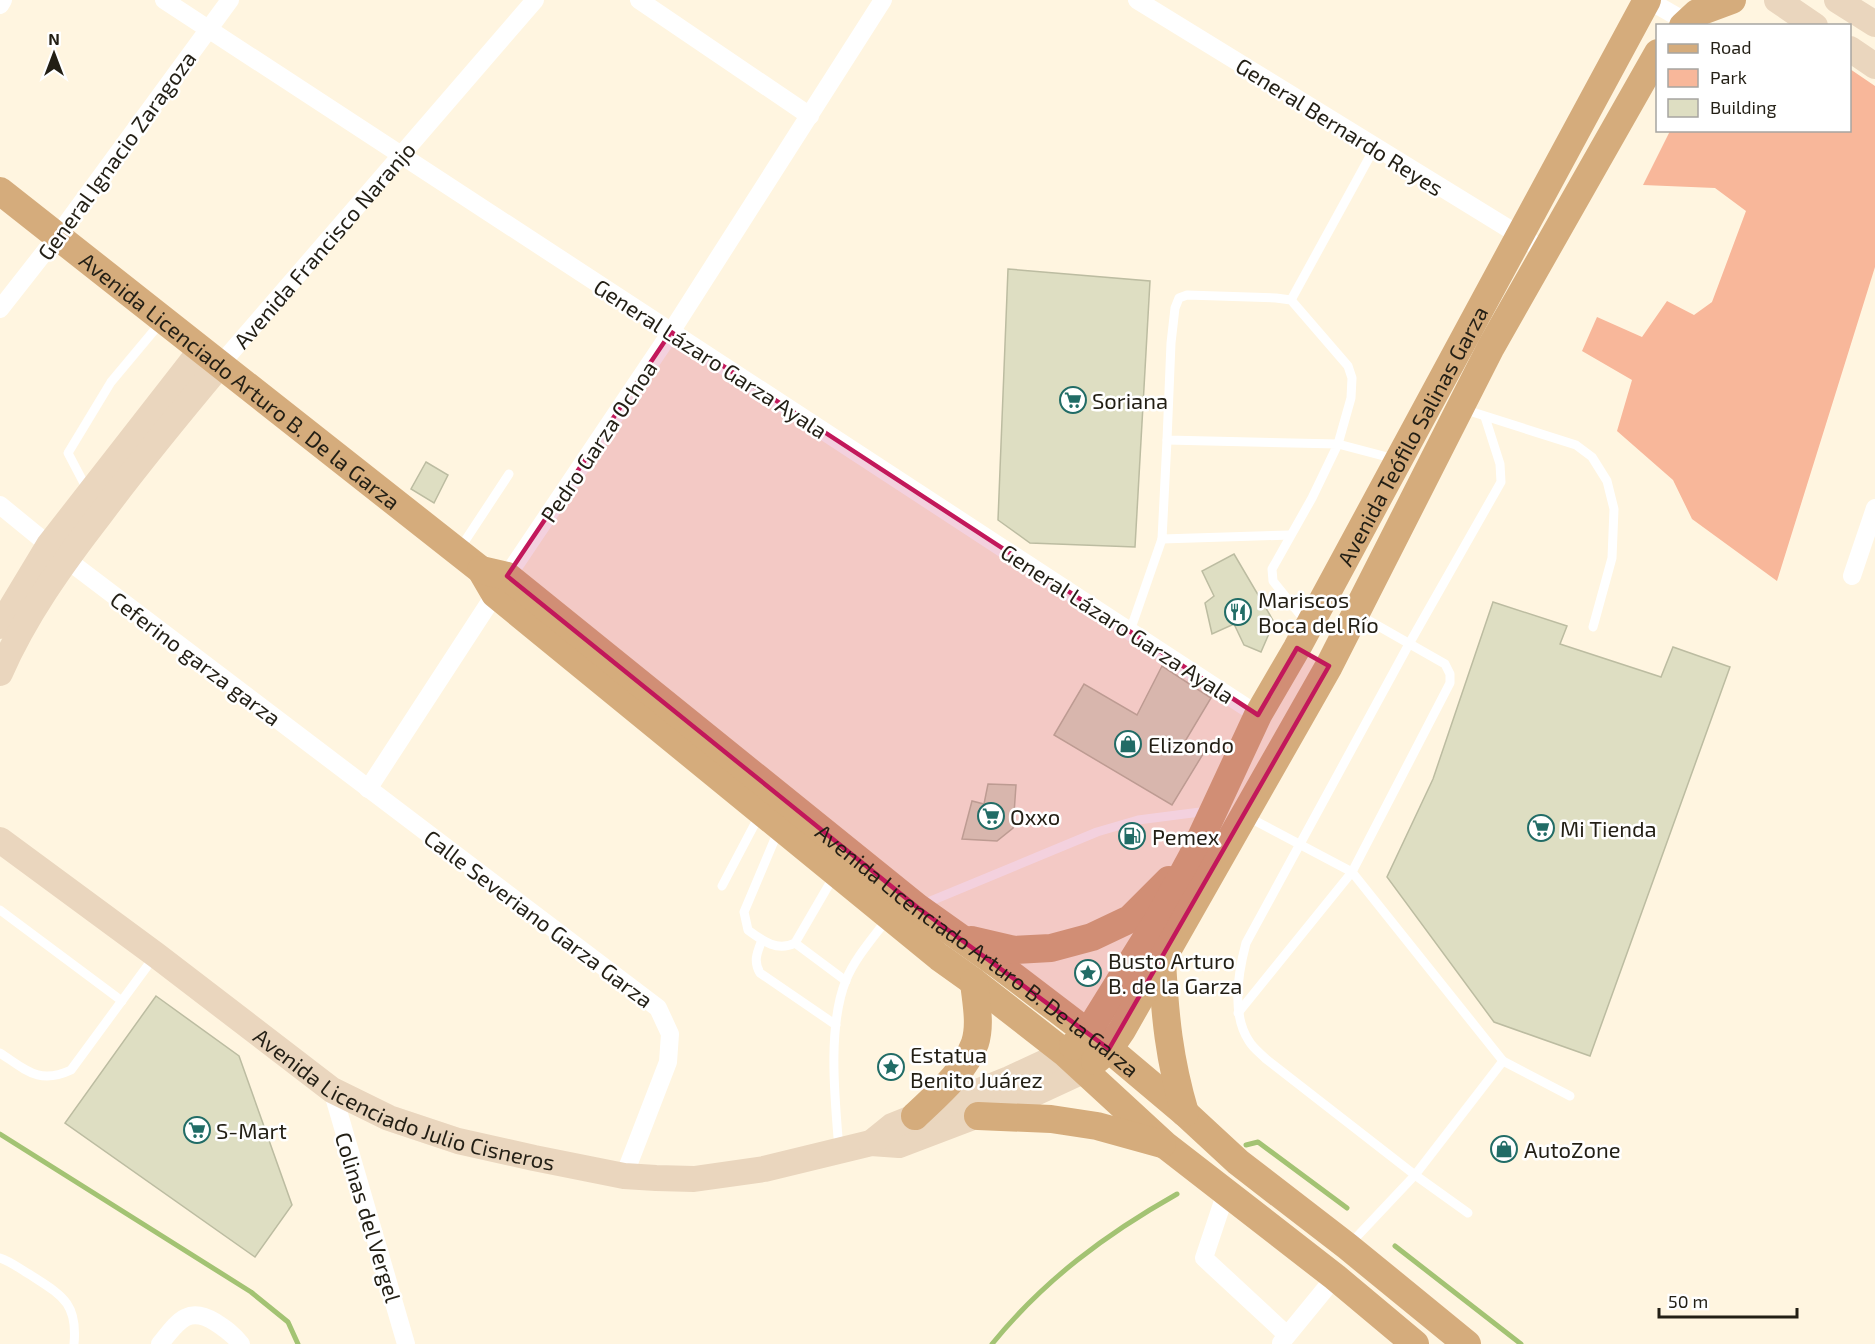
<svg xmlns="http://www.w3.org/2000/svg" width="1875" height="1344" font-family="'Exo 2',sans-serif">
	<rect width="100%" height="100%" fill="#fff5e0"/>
	<path fill="#f8b79a" d="M1850,69L1875,86V267L1777,581L1692,519L1673,480L1617,431L1632,380L1582,351L1597,317L1642,337L1667,301L1694,315L1712,302L1746,211L1715,188L1643,185L1670,131L1850,130Z"/>
	<g fill="none" stroke-linecap="round" stroke-linejoin="round">
		<g stroke="#a3c373" stroke-width="5">
			<path d="M0,1134L251,1292L288,1322L298,1344"/>
			<path d="M1246,1145L1258,1142L1347,1208"/>
			<path d="M1395,1246L1521,1344"/>
			<path d="M992,1344C1044,1280 1106,1234 1177,1194"/>
		</g>
	</g>
	<g fill="#dedec2" stroke="#bcbca1" stroke-width="1.5">
		<path d="M1008,269L1150,281L1135,547L1030,543L998,520Z"/>
		<path d="M426,462L448,475L434,503L411,489Z"/>
		<path d="M1234,554L1274,622L1261,652L1244,645L1234,624L1212,634L1205,603L1214,596L1202,571Z"/>
		<path d="M1493,602L1567,626L1560,644L1661,677L1673,647L1730,667L1590,1056L1494,1022L1387,877L1433,779Z"/>
		<path d="M1162,666L1211,698L1184,743L1203,754L1172,805L1054,735L1084,684L1137,715Z"/>
		<path d="M988,784L1016,785L1013,828L997,841L962,839L972,801L984,804Z"/>
		<path d="M156,996L239,1056L292,1205L255,1257L65,1123Z"/>
	</g>
	<g fill="none" stroke-linecap="round" stroke-linejoin="round">
		<g stroke="#fff" stroke-width="9">
			<path d="M1291,300L1375,147"/>
			<path d="M1463,409L1576,445L1592,457L1607,481L1614,509L1612,558L1593,627"/>
			<path d="M1167,440L1162,539L1290,535"/>
			<path d="M88,491L68,453L111,382L162,321"/>
			<path d="M459,550L509,474"/>
			<path d="M1306,622L1273,581L1272,569L1312,498L1338,444L1351,398L1352,378L1348,366L1291,300L1276,298L1187,295L1179,298L1175,308L1171,343L1167,440L1338,444L1395,459"/>
			<path d="M1130,631L1162,539"/>
			<path d="M1248,817L1352,872L1503,1061L1570,1096"/>
			<path d="M779,829L744,912L748,930C763,941 777,952 795,943L846,981"/>
			<path d="M722,886L760,814"/>
			<path d="M921,905L1097,832L1138,820L1208,811"/>
			<path d="M0,910L122,1001"/>
			<path d="M762,940C757,953 753,961 760,973L836,1025"/>
			<path d="M795,943L834,876"/>
			<path d="M1238,1013L1352,872L1450,683V674L1445,664L1359,615"/>
			<path d="M0,1053C26,1070 39,1085 71,1070L154,957"/>
			<path d="M839,1149C835,1100 827,1027 846,980C855,958 873,938 887,919"/>
			<path d="M1468,1213L1415,1175L1266,1059C1260,1053 1253,1048 1249,1041C1231,1014 1238,973 1246,943L1409,644L1501,482L1500,464L1485,417"/>
			<path d="M1349,1245L1415,1175L1503,1061"/>
			<path d="M0,1258C10,1261 20,1269 29,1274C61,1295 78,1302 74,1344"/>
		</g>
		<g stroke="#fff" stroke-width="18">
			<path d="M164,0L1258,715"/>
			<path d="M639,0L810,116"/>
			<path d="M1137,0L1545,251"/>
			<path d="M1648,0L1676,16"/>
			<path d="M0,5L3,0"/>
			<path d="M0,309L58,235L230,0"/>
			<path id="s1" d="M220,365L535,0"/>
			<path d="M0,505L66,559L658,1008L670,1034L668,1062L624,1176"/>
			<path d="M1852,576L1875,508"/>
			<path d="M368,789L495,594L671,332L883,0"/>
			<path d="M332,1090L406,1344"/>
			<path d="M1226,1192L1204,1258L1287,1335"/>
			<path d="M1281,1343L1335,1277"/>
			<path d="M160,1344C177,1323 187,1305 215,1322C226,1329 233,1334 241,1344"/>
		</g>
		<g stroke="#ead6be" stroke-width="26">
			<path d="M1777,0L1815,26"/>
			<path d="M1837,0L1875,24"/>
			<path d="M1850,49L1875,66"/>
			<path d="M0,626L49,545L201,350"/>
			<path d="M0,673C25,616 62,564 100,515C138,464 179,414 220,365"/>
			<path id="s2" d="M0,840L156,955L332,1090L389,1118L458,1141L534,1158L624,1176L656,1178L694,1179L764,1169L871,1143L899,1145L1031,1095L1085,1070"/>
			<path d="M871,1143L892,1126L1009,1079L1065,1053"/>
		</g>
		<g stroke="#d5ac7c" stroke-width="28">
			<path d="M1683,26L1697,13L1732,0"/>
			<path id="s3" d="M0,191L481,570L495,594L939,957L974,982L1065,1053L1165,1145L1335,1277L1415,1344"/>
			<path id="s4" d="M481,570L507,576L917,907L1000,966L1109,1049L1185,1113L1238,1162L1347,1246L1467,1344"/>
			<path d="M971,940L1014,950L1051,948L1092,937L1130,919L1169,880"/>
			<path d="M1162,961C1165,1016 1169,1059 1185,1113"/>
			<path id="s5" d="M1073,1046L1087,1034L1160,916L1192,857L1258,715L1297,648L1647,0"/>
			<path d="M1095,1061L1109,1049L1122,1030L1329,666L1491,347L1658,53"/>
			<path d="M915,1116C937,1095 964,1073 975,1043C981,1024 976,1002 974,982"/>
			<path d="M978,1116L1051,1119L1097,1126L1162,1144"/>
		</g>
	</g>
	<path fill="#c2185b" fill-opacity="0.2" stroke="#c2185b" stroke-width="4.5" stroke-linejoin="round" d="M671,332L1258,715L1297,648L1329,666L1109,1049L917,907L507,576Z"/>
	<defs>
		<symbol id="supermarket-ring" viewBox="-11 -11 22 22"><circle r="9.5" fill="#fff" stroke="#216c66" stroke-width="1.5"/><path d="M-6-5.5h2.5l.6 2H6L4.5 2H-2.5L-4.4-4H-6ZM-1.5 3.2a1.3 1.3 0 1 0 .1 0ZM3 3.2a1.3 1.3 0 1 0 .1 0Z" fill="#216c66"/></symbol>
		<symbol id="restaurant-ring" viewBox="-11 -11 22 22"><circle r="9.5" fill="#fff" stroke="#216c66" stroke-width="1.5"/><path d="M-5-6h1v4h1v-4h1v4h1v-4h1v5L-1.5 .5V6h-2V.5L-5-1ZM5-6V6H3V1.5H1.5Q1.5-4 5-6Z" fill="#216c66"/></symbol>
		<symbol id="shop-ring" viewBox="-11 -11 22 22"><circle r="9.5" fill="#fff" stroke="#216c66" stroke-width="1.5"/><path d="M-5-2.5h2.3a2.7 3.5 0 0 1 5.4 0H5L5.5 6h-11ZM-1.5-2.5h3a1.5 2.3 0 0 0-3 0Z" fill="#216c66"/></symbol>
		<symbol id="fuel-ring" viewBox="-11 -11 22 22"><circle r="9.5" fill="#fff" stroke="#216c66" stroke-width="1.5"/><path d="M-5.5-6h7V0h2V4h1.3V-2.5L3-4.5l.8-.8L6-3V5H2.5V1h-1V6h-7ZM-4.2-4.7v3.2H.2V-4.7Z" fill="#216c66"/></symbol>
		<symbol id="sight-ring" viewBox="-11 -11 22 22"><circle r="9.5" fill="#fff" stroke="#216c66" stroke-width="1.5"/><path d="M0-6L1.8-2.2L6-1.7L2.9 1.2L3.7 5.4L0 3.3L-3.7 5.4L-2.9 1.2L-6-1.7L-1.8-2.2Z" fill="#216c66"/></symbol>
	</defs>
	<g fill-rule="evenodd">
		<use href="#supermarket-ring" x="1058" y="385" width="30" height="30"/>
		<use href="#restaurant-ring" x="1223" y="597" width="30" height="30"/>
		<use href="#shop-ring" x="1113" y="729" width="30" height="30"/>
		<use href="#supermarket-ring" x="976" y="801" width="30" height="30"/>
		<use href="#supermarket-ring" x="1526" y="813" width="30" height="30"/>
		<use href="#fuel-ring" x="1117" y="821" width="30" height="30"/>
		<use href="#sight-ring" x="1073" y="958" width="30" height="30"/>
		<use href="#sight-ring" x="876" y="1052" width="30" height="30"/>
		<use href="#supermarket-ring" x="182" y="1115" width="30" height="30"/>
		<use href="#shop-ring" x="1489" y="1134" width="30" height="30"/>
	</g>
	<g text-anchor="middle" dominant-baseline="central" stroke-width="5" stroke-linejoin="round" paint-order="stroke">
		<g font-size="22" fill="#231f15" stroke="#fff">
			<text transform="translate(1340 126) rotate(32)">General Bernardo Reyes</text>
			<text transform="translate(116 155) rotate(-54)">General Ignacio Zaragoza</text>
			<text stroke="none"><textPath href="#s1" startOffset="159">Avenida Francisco Naranjo</textPath></text>
			<text transform="translate(711 358) rotate(33)">General Lázaro Garza Ayala</text>
			<text stroke="none"><textPath href="#s3" startOffset="306">Avenida Licenciado Arturo B. De la Garza</textPath></text>
			<text stroke="none"><textPath href="#s5" startOffset="700">Avenida Teófilo Salinas Garza</textPath></text>
			<text transform="translate(598 441) rotate(-56)">Pedro Garza Ochoa</text>
			<text transform="translate(1118 623) rotate(33)">General Lázaro Garza Ayala</text>
			<text transform="translate(196 658) rotate(37)">Ceferino garza garza</text>
			<text transform="translate(539 918) rotate(37)">Calle Severiano Garza Garza</text>
			<text stroke="none"><textPath href="#s4" startOffset="628">Avenida Licenciado Arturo B. De la Garza</textPath></text>
			<text stroke="none"><textPath href="#s2" startOffset="486">Avenida Licenciado Julio Cisneros</textPath></text>
			<text transform="translate(369 1217) rotate(73)">Colinas del Vergel</text>
		</g>
		<g font-size="22" fill="#231f15" stroke="#fff" text-anchor="start">
			<text x="1092" y="400">Soriana</text>
			<text x="1258" y="599">Mariscos<tspan x="1258" dy="25">Boca del Río</tspan></text>
			<text x="1148" y="744">Elizondo</text>
			<text x="1010" y="816">Oxxo</text>
			<text x="1560" y="828">Mi Tienda</text>
			<text x="1152" y="836">Pemex</text>
			<text x="1108" y="960">Busto Arturo<tspan x="1108" dy="25">B. de la Garza</tspan></text>
			<text x="910" y="1054">Estatua<tspan x="910" dy="25">Benito Juárez</tspan></text>
			<text x="216" y="1130">S-Mart</text>
			<text x="1524" y="1149">AutoZone</text>
		</g>
	</g>
	<rect x="1656" y="24" width="195" height="108" fill="#ffffff" stroke="#a7a5a1" stroke-width="1.5"/>
	<rect x="1668" y="44" width="30" height="9" fill="#d5ac7c" stroke="#a7a5a1" stroke-width="1.5"/>
	<text x="1710" y="54" font-size="18" fill="#231f15">Road</text>
	<rect x="1668" y="69" width="30" height="18" fill="#f8b79a" stroke="#a7a5a1" stroke-width="1.5"/>
	<text x="1710" y="84" font-size="18" fill="#231f15">Park</text>
	<rect x="1668" y="99" width="30" height="18" fill="#dedec2" stroke="#a7a5a1" stroke-width="1.5"/>
	<text x="1710" y="114" font-size="18" fill="#231f15">Building</text>
	<g transform="translate(54 54)" stroke="#ffffff" stroke-width="4.5" paint-order="stroke">
	<path d="M0-4.5L10 22L0 15L-10 22Z" fill="#231f15"/>
	<text y="-9" font-size="16" font-weight="bold" text-anchor="middle" fill="#231f15">N</text>
	</g>
	<path d="M1659 1308v9h138v-9" fill="none" stroke="#231f15" stroke-width="3"/>
	<text x="1668" y="1308" font-size="18" fill="#231f15" stroke="#ffffff" stroke-width="4.5" paint-order="stroke">50 m</text>
</svg>
